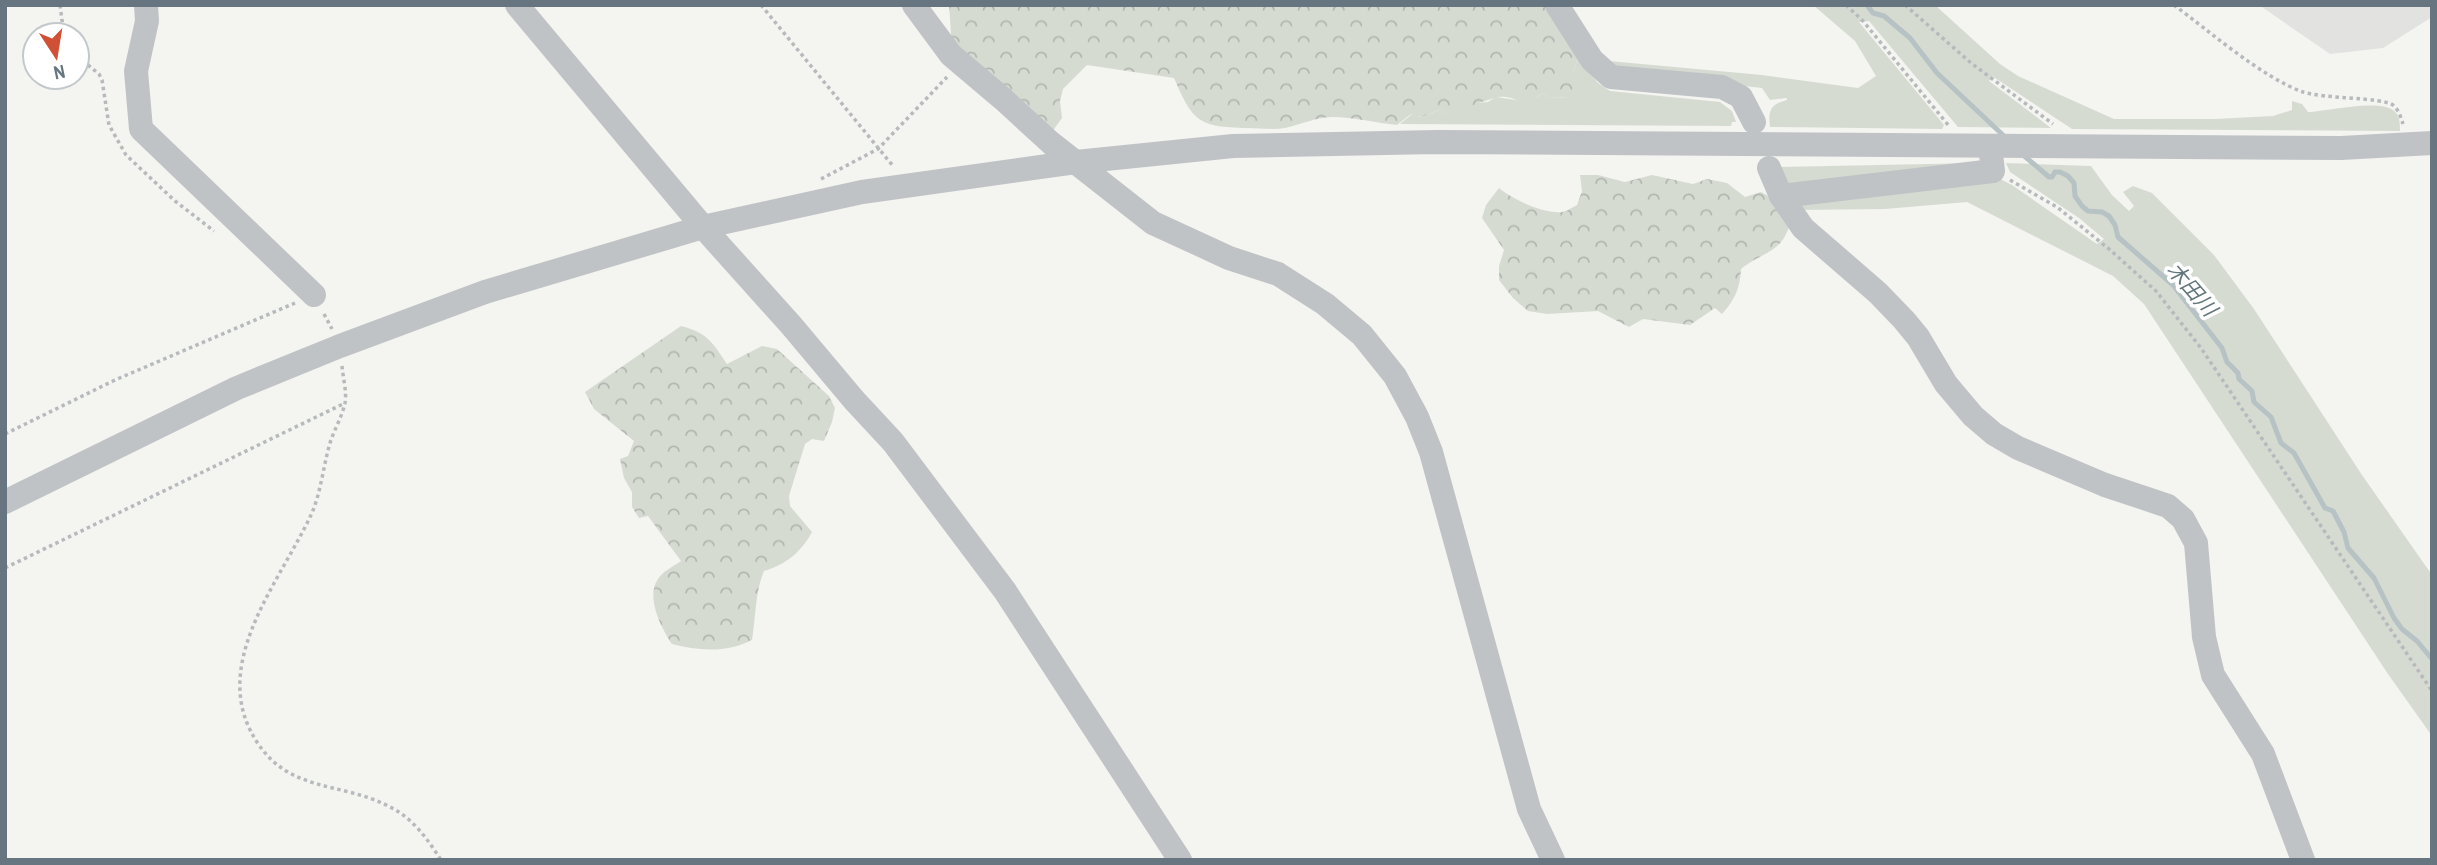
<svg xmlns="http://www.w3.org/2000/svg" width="2437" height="865" font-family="'Archivo Narrow','Noto Sans JP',sans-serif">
	<defs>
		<pattern id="forest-crowns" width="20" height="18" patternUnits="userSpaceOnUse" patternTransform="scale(1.75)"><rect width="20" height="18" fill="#d6dbd2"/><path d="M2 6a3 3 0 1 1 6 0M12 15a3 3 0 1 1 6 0" fill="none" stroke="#b1b6b0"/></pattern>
	</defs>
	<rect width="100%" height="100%" fill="#f4f4f1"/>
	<path fill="#e2e3e1" d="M2259,5H2432V17L2383,48L2330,54Z"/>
	<g fill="#d6dbd2">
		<path d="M1813,5H1935L2000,64L2018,76L2114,119H2215L2273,116L2292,110V101L2302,104L2308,112C2327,111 2378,99 2393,110C2400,115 2400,123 2400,131L2072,129L1992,76L1989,81L2051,128L1958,127L1869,21L1859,22L1944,125L1942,129L1770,127C1768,111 1770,104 1787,100V98L1770,100L1762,88L1620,72L1609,61L1762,75L1858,88L1876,76L1855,41Z"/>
		<path d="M1578,58L1598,83L1610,91L1720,102L1732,111L1736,122H1732L1731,126L1400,124L1412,114C1421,120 1430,113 1439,110L1447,114L1476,103L1488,102L1496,97C1514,99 1528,105 1543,93L1550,97L1569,98L1573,72Z"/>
		<path d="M1979,163L1803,188L1786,182L1778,167Z"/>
		<path d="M2006,163L2091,166L2112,195L2129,211L2134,206L2123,192L2133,186L2152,193L2214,255L2254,309L2362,475L2432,575V736L2388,674L2144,304L2113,276L1967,202L1885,209L1798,210L1793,201L1996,177L2012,185L2097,244L2104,239L2079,218L2010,172Z"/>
	</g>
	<g fill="url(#forest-crowns)">
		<path d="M949,5H1562L1578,58L1573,72V77L1577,82V91L1569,98L1550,97L1543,93C1519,111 1515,92 1495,98C1489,100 1479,102 1474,105C1467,110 1464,115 1455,115C1448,115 1444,113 1439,110C1430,113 1421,120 1411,114L1397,125C1376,123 1353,117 1332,117C1314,118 1302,124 1285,128C1273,130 1259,128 1247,128C1199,127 1193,122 1174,78L1087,65L1063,89L1060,101L1062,118L1052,132L952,48Z"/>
		<path d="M1580,175H1598L1625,182L1652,175L1693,184L1707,179L1727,183L1745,197L1761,192L1772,198L1789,226C1782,253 1760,253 1741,269C1740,288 1735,300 1722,314L1715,308L1690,325L1643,319L1629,327L1598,311L1547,314L1528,311L1513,298L1499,280V266L1504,250L1482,218L1486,205L1499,188C1512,199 1544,214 1562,212C1566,212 1573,207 1577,205L1582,191Z"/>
		<path d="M681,326C708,333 712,342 727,364L762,346L777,349L829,396L835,408L832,422L824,441L812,439L805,444L789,496L790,506L812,532C801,552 787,564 764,571C755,592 756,616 752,640C728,653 698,651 672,644C662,629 645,597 658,579C663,571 674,566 681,561L648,516L639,518L632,507V492L624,478L620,459L628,456L634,441L594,409L585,392Z"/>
	</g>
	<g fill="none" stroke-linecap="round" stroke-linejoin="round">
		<g stroke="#b7c2c5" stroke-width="5">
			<path d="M1867,5L1873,13L1884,16L1910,38L1937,73L2005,137"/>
			<path d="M2022,154L2049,177H2052L2055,172H2060L2068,176L2074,183L2075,196L2082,206L2088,211L2102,212L2109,216L2115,225L2118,237L2173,285L2222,348L2227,362L2238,373L2239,379L2252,391L2254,402L2271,417L2281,443L2294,453L2325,508L2333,511L2344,532L2348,548L2374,578L2394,618L2402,629L2417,641L2432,659"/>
		</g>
		<g stroke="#b7babc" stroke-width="3.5" stroke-dasharray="3.5 3.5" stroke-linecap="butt">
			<path d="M60,5L64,35"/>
			<path d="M761,5L893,166"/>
			<path d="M1846,5L1863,21L1949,126"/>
			<path d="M1905,5L1971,63L2053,124"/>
			<path d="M2174,5C2209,31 2263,78 2303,92C2324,99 2381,97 2393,105C2399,110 2401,118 2403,124"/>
			<path d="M77,56L99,74L102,80L109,125L126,155L175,201L214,231"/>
			<path d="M821,179L878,149L947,77"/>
			<path d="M2010,180L2057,207L2109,249L2156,291L2201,348L2432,691"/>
			<path d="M324,314L332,329"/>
			<path d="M342,366C343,378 347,392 345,403C342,417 334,430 330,443C323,467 321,493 311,515C279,584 205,668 259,745C292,793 344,782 390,807C413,818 428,840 441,860"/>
			<path d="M5,434L115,380L295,303"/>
			<path d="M5,568L343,404"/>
		</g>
		<g stroke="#c0c3c6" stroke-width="24">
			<path d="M146,5L147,21L136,71L141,129L314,295"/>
			<path d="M517,5L703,227L791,325L854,400L893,442L1005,591L1180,860"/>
			<path d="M914,5L951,55L1003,99L1051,143L1153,223L1229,258L1278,274L1325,304L1362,335L1395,376L1417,417L1431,452L1529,809L1553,860"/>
			<path d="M1557,5L1592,60L1611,77L1722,87L1741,97L1754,122"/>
			<path d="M1769,168L1781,196L1803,228L1878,293L1904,320L1918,337L1946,384L1973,416L1994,434L2018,448L2105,485L2168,506L2183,519L2196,543L2204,637L2213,675L2263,754L2303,860"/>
			<path d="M1781,196L1993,171L1990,146"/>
			<path d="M5,502L237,388L340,346L485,292L703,227L862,192L1076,162L1233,146L1437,142L2341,148L2432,143"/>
		</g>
	</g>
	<g text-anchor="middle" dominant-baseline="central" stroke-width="7" stroke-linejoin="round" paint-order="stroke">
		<g font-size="21" font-style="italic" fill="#62777c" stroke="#fff">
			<text transform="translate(2192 289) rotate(49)">木田川</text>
		</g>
	</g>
	<rect width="2437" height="865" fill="none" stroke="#66757f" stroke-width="14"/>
	<g transform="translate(56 56) rotate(168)"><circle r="33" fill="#ffffff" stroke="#c2c8cc" stroke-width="2"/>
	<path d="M0-5L12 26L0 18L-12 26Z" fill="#d05035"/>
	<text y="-10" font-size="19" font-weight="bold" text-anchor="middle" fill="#66757f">N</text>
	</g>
</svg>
